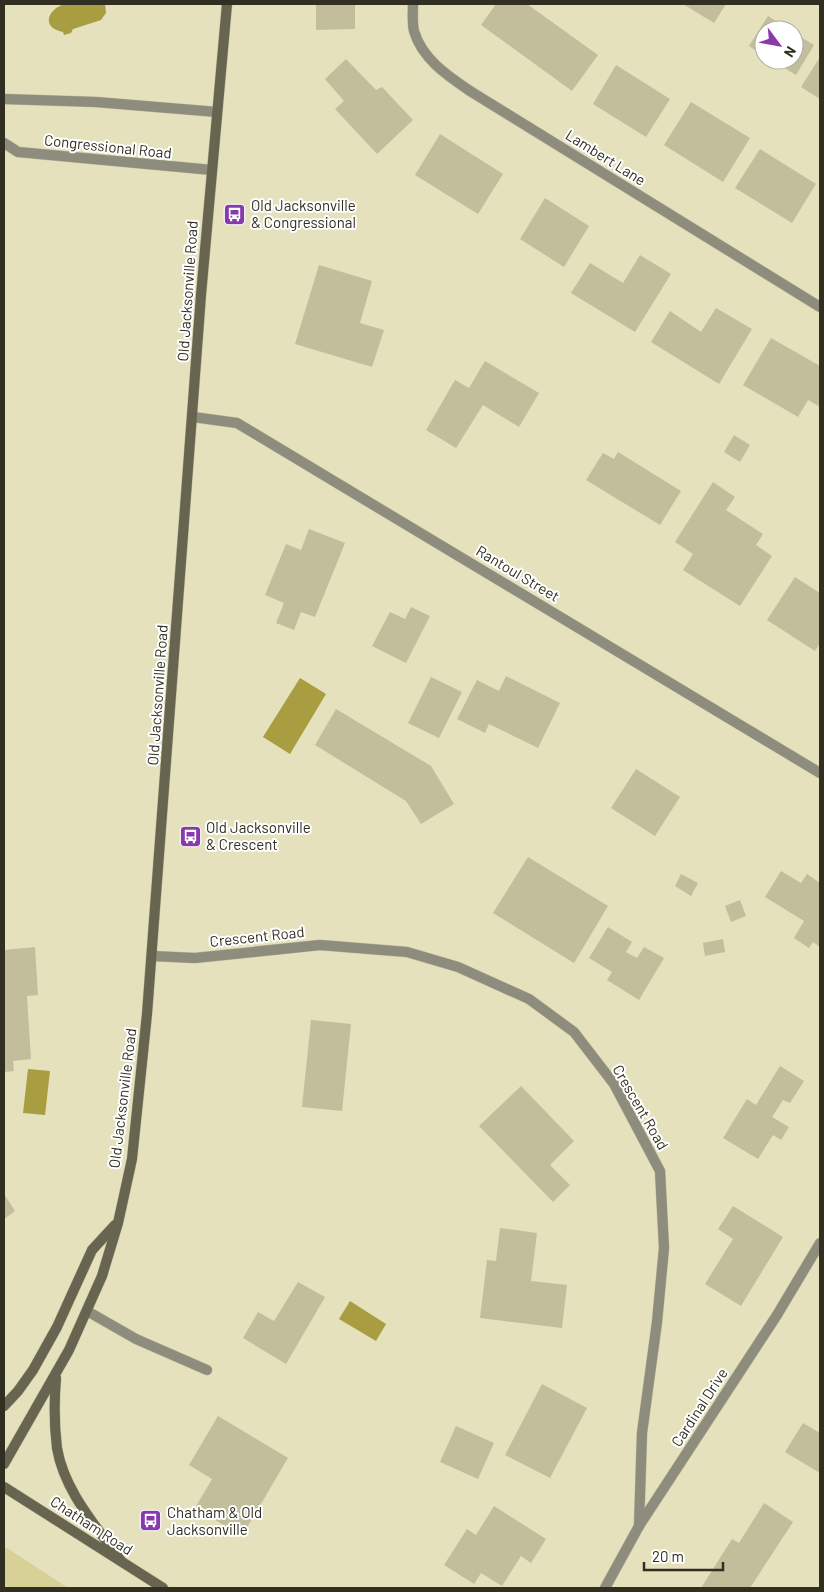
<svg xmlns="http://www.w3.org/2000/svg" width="824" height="1592" font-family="Barlow,sans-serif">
	<rect width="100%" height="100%" fill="#e4e1bc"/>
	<path fill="#d7d197" d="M4,1546L68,1588H4Z"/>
	<g fill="#a89d41">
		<path d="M65,4H105L106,13L101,20L73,29L71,33L64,35L63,32C41,28 47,9 65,4Z"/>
		<path d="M300,678L326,694L290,754L263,737Z"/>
		<path d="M28,1069L50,1071L45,1115L23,1113Z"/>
		<path d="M350,1301L386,1324L376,1341L339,1319Z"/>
	</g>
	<g fill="#c2be9b">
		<path d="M316,4H355V29L316,30Z"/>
		<path d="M496,4H527L598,55L572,91L481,25Z"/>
		<path d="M683,4H726L714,23Z"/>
		<path d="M768,16L790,30H764V56L749,46Z"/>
		<path d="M794,33L814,45L796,75L771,60H794Z"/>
		<path d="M820,57V99L801,87Z"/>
		<path d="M346,59L376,90L382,87L413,120L377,154L335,109L344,101L325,79Z"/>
		<path d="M616,65L670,99L646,137L593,104Z"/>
		<path d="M691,102L750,138L723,182L664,145Z"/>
		<path d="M440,134L503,174L478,214L415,175Z"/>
		<path d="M760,149L816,184L792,223L735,188Z"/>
		<path d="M545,198L589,226L564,267L520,239Z"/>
		<path d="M640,255L671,274L635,332L571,293L590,263L623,283Z"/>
		<path d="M319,265L372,281L360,323L384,330L372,367L295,344Z"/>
		<path d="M716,308L752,329L719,384L651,342L670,311L701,332Z"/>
		<path d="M771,338L820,366V407L808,400L798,417L743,385Z"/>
		<path d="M485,361L539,393L519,427L483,405L456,448L426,430L455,380L469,388Z"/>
		<path d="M734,435L750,445L740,462L724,452Z"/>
		<path d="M618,452L681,491L660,525L586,480L603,453L614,459Z"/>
		<path d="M713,482L735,497L726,510L763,534L756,545L772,556L740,606L683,570L693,554L675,542Z"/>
		<path d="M309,529L345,543L315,617L301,612L294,630L276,623L284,603L265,595L286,544L301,550Z"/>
		<path d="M795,577L820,593V643L815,651L767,620Z"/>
		<path d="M411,607L430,616L406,663L372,646L390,612L405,619Z"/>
		<path d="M506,676L560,703L538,748L489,724L485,733L457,719L477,680L499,691Z"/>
		<path d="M431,677L462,692L439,738L408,723Z"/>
		<path d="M336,709L431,766L454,804L421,824L406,801L315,745Z"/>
		<path d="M636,769L680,797L655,836L611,808Z"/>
		<path d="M528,857L608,906L574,963L493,913Z"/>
		<path d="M781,871L801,883L807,874L820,883V947L813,942L809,948L794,938L804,921L765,897Z"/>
		<path d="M681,874L698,883L691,896L675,886Z"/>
		<path d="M740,900L746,916L731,922L725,906Z"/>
		<path d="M608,927L632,942L626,952L637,958L644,947L664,958L639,1000L607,980L612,972L589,958Z"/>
		<path d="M723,939L725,952L705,956L703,943Z"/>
		<path d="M35,947L38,995L27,996L31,1059L13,1061L14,1071L4,1072V950Z"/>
		<path d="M311,1020L351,1024L342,1111L302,1107Z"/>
		<path d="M780,1066L804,1081L790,1103L783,1100L772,1117L789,1127L781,1140L773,1135L758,1159L723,1138L747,1099L756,1105Z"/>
		<path d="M521,1086L574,1141L550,1165L570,1185L553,1202L479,1126Z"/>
		<path d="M4,1194L15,1211L4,1219Z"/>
		<path d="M733,1206L783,1237L741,1306L705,1284L733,1239L718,1229Z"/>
		<path d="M500,1228L537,1233L531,1281L567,1285L562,1328L480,1318L487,1260L496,1261Z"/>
		<path d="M298,1282L325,1297L286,1364L243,1338L258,1312L274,1321Z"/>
		<path d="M542,1384L587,1408L550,1478L505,1455Z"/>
		<path d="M218,1416L288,1458L242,1536L195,1508L212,1479L189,1465Z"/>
		<path d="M803,1423L820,1433V1473L785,1452Z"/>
		<path d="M456,1426L494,1443L478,1479L440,1462Z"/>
		<path d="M764,1503L793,1522L750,1588H701L732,1539L739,1543Z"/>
		<path d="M494,1506L546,1539L531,1563L521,1556L502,1586L481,1573L474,1584L444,1565L467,1529L476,1535Z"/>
	</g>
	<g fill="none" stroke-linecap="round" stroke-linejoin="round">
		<defs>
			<path id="lane" d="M87,1311L136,1339L207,1370"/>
			<g id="street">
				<path d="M413,4C413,12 412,23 414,31C422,59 448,76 470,91L820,307"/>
				<path d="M4,99L96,102L217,112"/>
				<path d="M4,143L18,152L212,170"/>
				<path d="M193,417L237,423L820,773"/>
				<path d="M152,956L195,958L320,945L407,952L458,967L529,999L574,1032L614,1084L660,1171L664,1248L657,1322L642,1433L639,1526"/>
				<path d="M605,1588L639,1526L777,1315L820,1243"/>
			</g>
			<g id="secondary">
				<path d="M56,1378C54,1402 54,1424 57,1448C64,1491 97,1527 121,1561"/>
				<path d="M4,1406L18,1391L33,1370L57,1327L92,1250L115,1225"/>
				<path d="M4,1464L69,1350L102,1276L118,1223L132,1159L147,1014L201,295L227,4"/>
				<path d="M4,1487L163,1588"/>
			</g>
		</defs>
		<use href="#lane" stroke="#c0bd9d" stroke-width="11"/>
		<use href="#street" stroke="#c0bd9d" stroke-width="11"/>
		<use href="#secondary" stroke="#c0bd9d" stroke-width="11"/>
		<use href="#lane" stroke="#8d8c7d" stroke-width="10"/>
		<use href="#street" stroke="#8d8c7d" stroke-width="10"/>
		<use href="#secondary" stroke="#67654f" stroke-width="10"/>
	</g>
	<defs>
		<symbol id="bus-square" viewBox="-11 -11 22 22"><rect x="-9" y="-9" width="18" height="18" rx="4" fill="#863aab" stroke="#fff"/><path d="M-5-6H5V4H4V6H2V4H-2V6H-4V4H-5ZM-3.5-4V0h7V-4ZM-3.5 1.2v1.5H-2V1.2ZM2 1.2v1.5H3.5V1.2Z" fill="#fff"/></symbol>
	</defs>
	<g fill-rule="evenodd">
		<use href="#bus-square" x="222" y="202" width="25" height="25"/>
		<use href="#bus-square" x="178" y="824" width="25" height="25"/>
		<use href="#bus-square" x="138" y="1508" width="25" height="25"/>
	</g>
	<g text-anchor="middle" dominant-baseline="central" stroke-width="4" stroke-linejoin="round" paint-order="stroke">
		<g font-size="15" fill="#312f21" stroke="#fff">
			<text transform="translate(108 146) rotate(6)">Congressional Road</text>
			<text transform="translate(606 157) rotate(32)">Lambert Lane</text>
			<text transform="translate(187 291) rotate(-86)">Old Jacksonville Road</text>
			<text transform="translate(518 573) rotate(31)">Rantoul Street</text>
			<text transform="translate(157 695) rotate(-86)">Old Jacksonville Road</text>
			<text transform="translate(257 936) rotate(-6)">Crescent Road</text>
			<text transform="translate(122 1098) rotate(-83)">Old Jacksonville Road</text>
			<text transform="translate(641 1107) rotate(60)">Crescent Road</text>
			<text transform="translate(699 1407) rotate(-57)">Cardinal Drive</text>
			<text transform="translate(92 1525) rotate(33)">Chatham Road</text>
		</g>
		<g font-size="15" fill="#312f21" stroke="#fff" text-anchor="start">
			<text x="251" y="205">Old Jacksonville<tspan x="251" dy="17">&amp; Congressional</tspan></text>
			<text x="206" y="827">Old Jacksonville<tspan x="206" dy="17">&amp; Crescent</tspan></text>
			<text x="167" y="1512">Chatham &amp; Old<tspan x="167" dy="17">Jacksonville</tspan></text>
		</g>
	</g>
	<rect width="824" height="1592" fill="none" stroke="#312f21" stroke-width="10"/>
	<g transform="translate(779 45) rotate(122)"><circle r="24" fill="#ffffff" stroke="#adaca6"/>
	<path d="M0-4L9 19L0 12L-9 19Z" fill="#863aab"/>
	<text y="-8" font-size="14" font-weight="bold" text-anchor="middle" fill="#312f21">N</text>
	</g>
	<path d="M644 1562v8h79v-8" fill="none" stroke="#312f21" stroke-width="2.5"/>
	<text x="652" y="1562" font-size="15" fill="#312f21" stroke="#ffffff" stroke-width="4" paint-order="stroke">20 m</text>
</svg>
